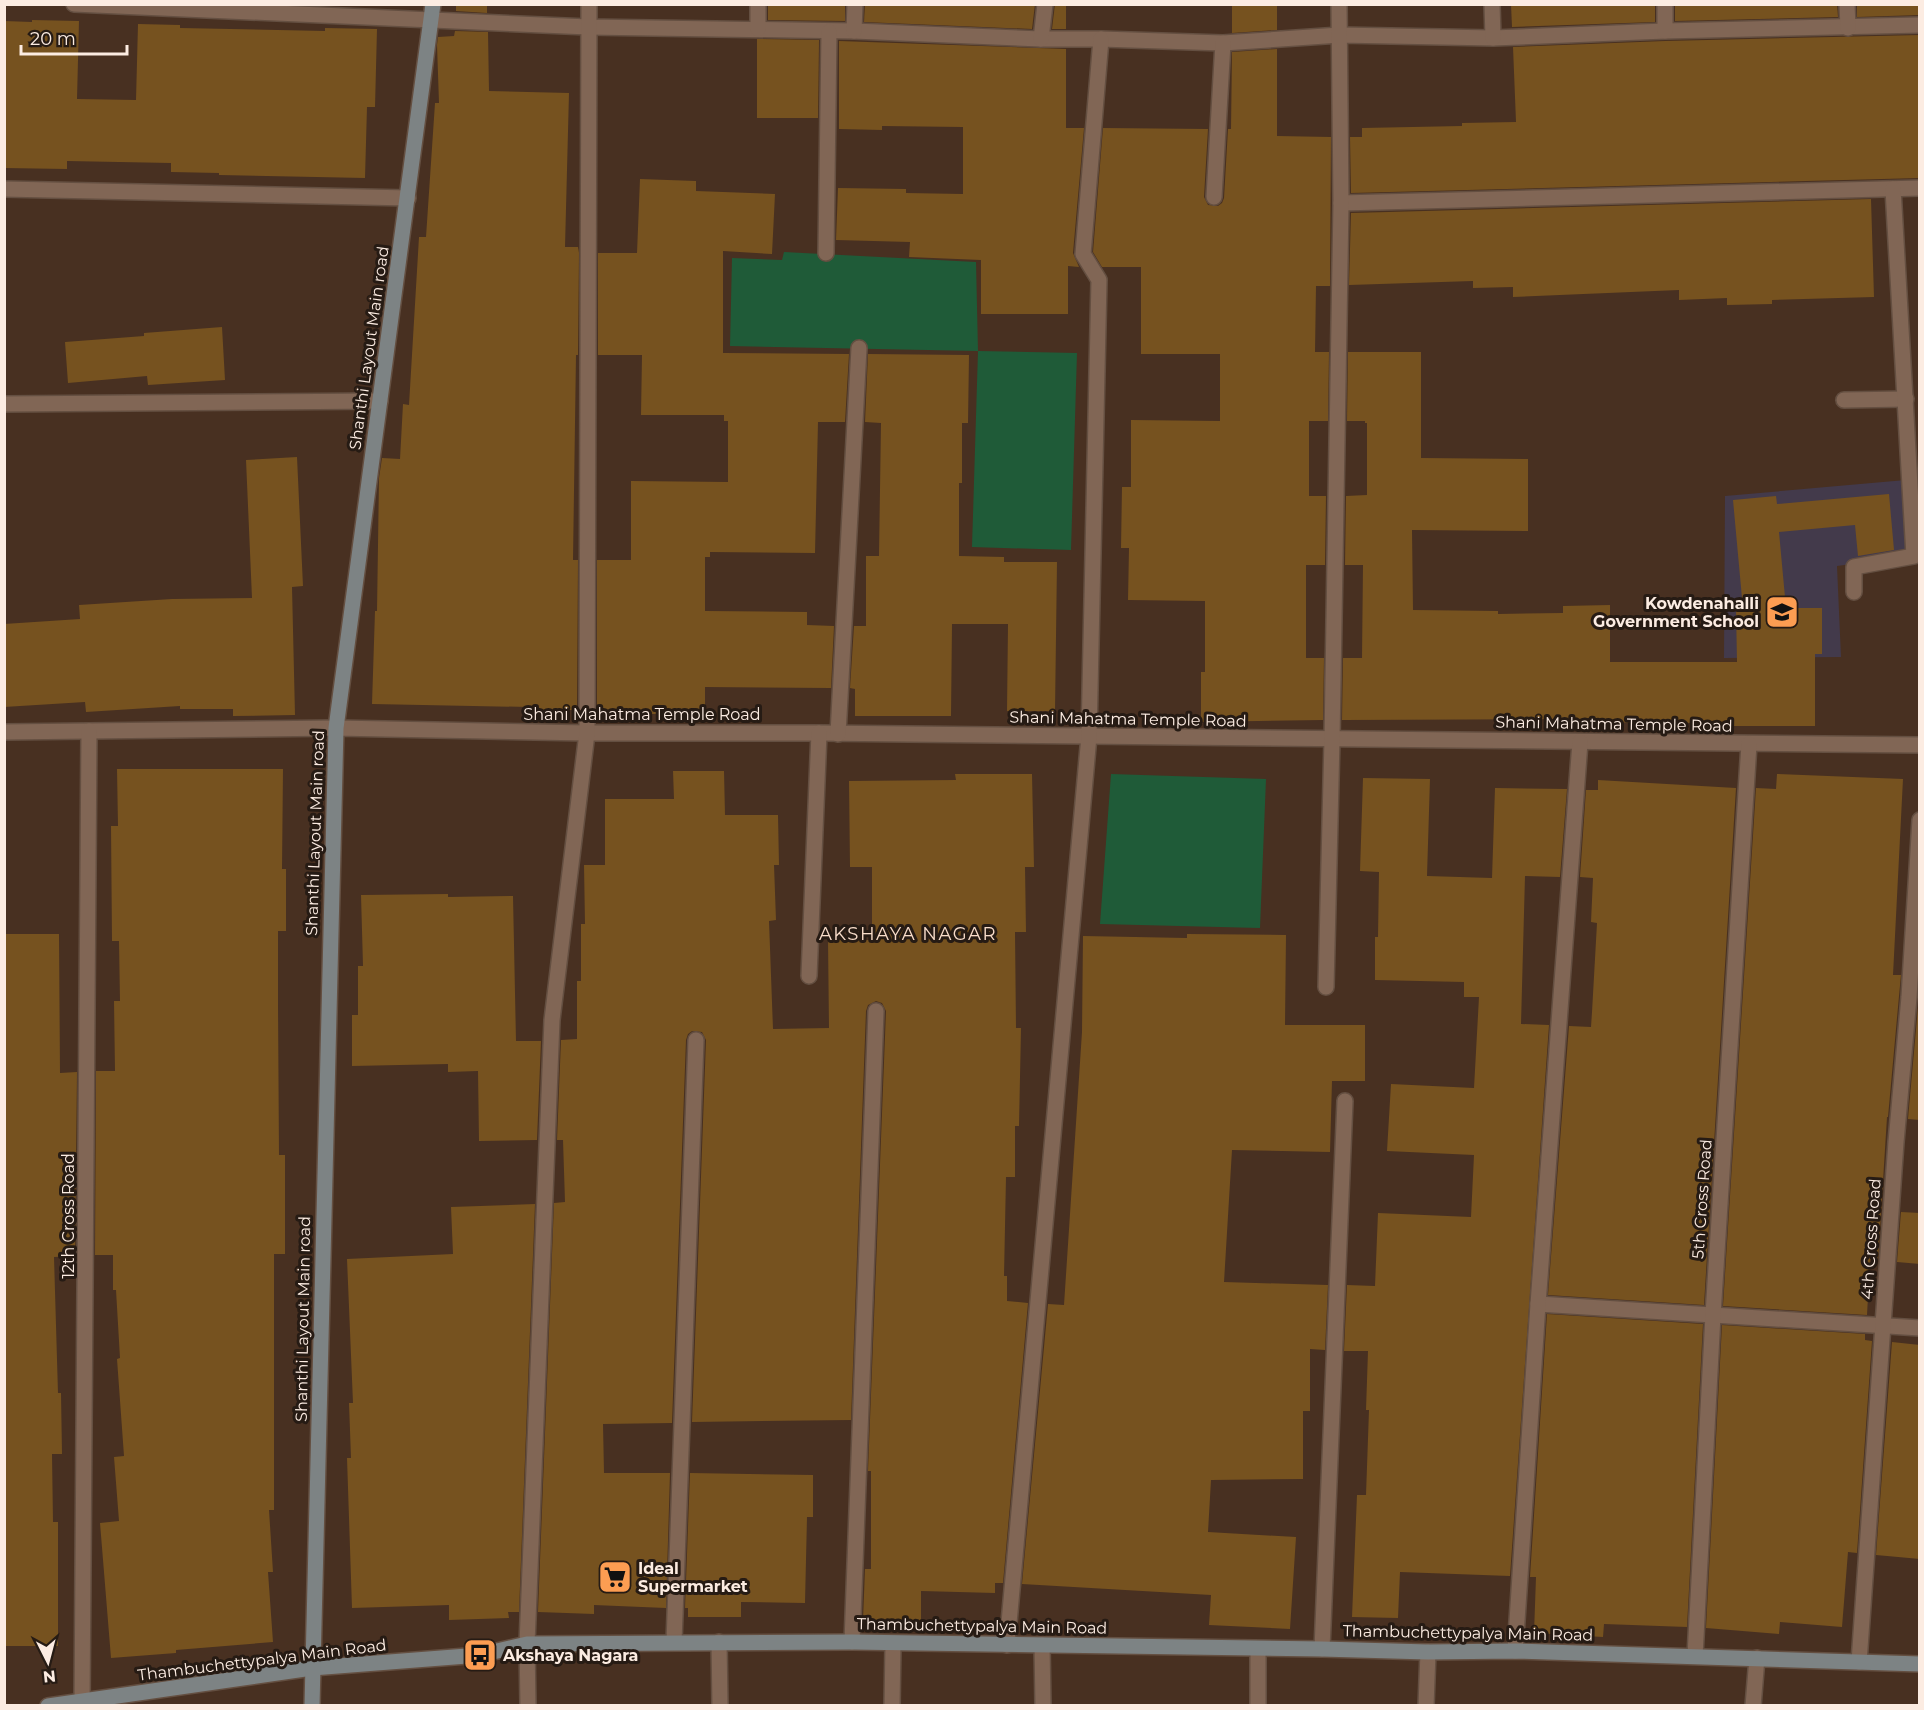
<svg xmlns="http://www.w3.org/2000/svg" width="1924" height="1710" font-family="Montserrat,sans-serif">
	<rect width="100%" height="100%" fill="#483021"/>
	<path fill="#433a4b" d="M1917,479L1919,555L1837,566L1841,657L1724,658L1725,496Z"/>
	<g fill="#1f5b38">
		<path d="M784,252L976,262L978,351L1077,353L1071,550L972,547L978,351L730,346L732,258L782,260Z"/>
		<path d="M1111,774L1266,779L1260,928L1100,924Z"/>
	</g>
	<g fill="#76521f">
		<path d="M456,4H487V13L456,11Z"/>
		<path d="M768,4H845V21L768,20Z"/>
		<path d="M865,4H1035L1032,29L864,22Z"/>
		<path d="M1055,4H1066V29H1052Z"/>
		<path d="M1232,4H1277V30L1232,33Z"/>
		<path d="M1511,4H1655V22L1512,27Z"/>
		<path d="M1675,4H1837L1838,17L1675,21Z"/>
		<path d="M1857,4H1920V15L1857,17Z"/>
		<path d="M32,20L79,21L77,99L136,100L138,24L180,25V28L325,31V28L377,29L375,107H367L365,178L219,175V173L171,172V163L67,161V169L4,168V21L32,22Z"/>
		<path d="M455,31L488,32L489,91L569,93L565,247H578L579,253L578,355H576L573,560H578L577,710H529V707L372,704L375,611H377L379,478L382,458L400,459L403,404L409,405L419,237H426L435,103H439L437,45L438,37L454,36Z"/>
		<path d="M1920,35V178L1351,193L1350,137H1362V128L1462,126V123L1516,122L1513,47L1665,41Z"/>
		<path d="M757,39L819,40L818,118H757Z"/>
		<path d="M839,41L1066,49V128H1084L1073,253L1079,267L1068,266V314H981V260L909,257L910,242L836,240L838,188L906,189V193L963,194V127L882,126V130L839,129Z"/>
		<path d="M1277,49V136L1331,137L1330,286H1316L1315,352H1329L1328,421H1309V496H1326L1325,565H1306V658H1324L1323,720L1201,722V672H1205V601L1128,600L1129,548H1121L1122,487H1131V420L1220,421V354H1141V267H1102L1093,252L1103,128L1208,129L1204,197L1208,205L1218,206L1222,203L1224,198L1228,129H1231L1232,52Z"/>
		<path d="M640,179L696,181V191L775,194L772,254L723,251V353L849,354L845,422H818L815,553L710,552V557H705V611L807,612V625L834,626L831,688L705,687V714H610V710H597V560H631V481L728,482V421H724V415H641L642,355H598V253H637Z"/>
		<path d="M1871,199L1874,297L1772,300V304L1727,305V298L1679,300V290L1513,297V287L1473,288V281L1349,285L1351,213Z"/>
		<path d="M222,327L225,380L148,385L147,376L68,383L65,342L144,336V333Z"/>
		<path d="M1348,352H1421V458L1528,459V531L1412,530L1413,610L1498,611V614L1563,613V606L1610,605V662H1737L1736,609H1743L1733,500L1776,496L1777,504L1889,494L1894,550L1858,556L1855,525L1779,532L1786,608H1822V654H1815V726H1704V723L1564,722V719L1342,720L1343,658H1362L1363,565H1345L1346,496L1367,495V423H1365V421H1347Z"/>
		<path d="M868,354L969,355L968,423H962V483H959V556L1004,557V562H1057L1055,711H1007L1008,624H952L951,716H855V689L850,688L854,626H866V556H879L881,423L865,422Z"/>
		<path d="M297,457L303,586L292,587L295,715L233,716V709H180V706L86,712L85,702L4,707V624L80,619L79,605L172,599L252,598L246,460Z"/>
		<path d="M117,769H283L282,869H286V931H278V1004L279,1155H285V1254H274V1510H269L273,1572H268L273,1642L176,1650V1653L111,1658L100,1523L119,1521L114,1457L124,1456L117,1359L120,1358L116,1290H113V1255H95L96,1071H115L114,1001H120L119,941H112L111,826H118Z"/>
		<path d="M673,771H724L725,815H778L779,865H774L776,920L769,921L773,1029L829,1028L828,940H872V867H850L849,781L956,780L955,774H1032L1034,867H1025L1026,932H1015L1016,1028H1021L1019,1126H1015V1177H1006L1004,1276H1007V1301L1028,1303L1003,1583H995V1593L921,1591V1621L863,1620L865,1569H871V1471H868L886,1011L882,1003L876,1001L868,1005L866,1011L851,1420L692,1422L706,1040L702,1032L692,1031L688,1034L686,1040L672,1423L603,1424L604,1473H670L666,1608L594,1605V1614L538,1612L554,1203L565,1202L563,1140H557L561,1040L577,1039V981H581V924H585L584,865H605V799H674Z"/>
		<path d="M1777,774L1903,779L1893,975H1901L1899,996L1888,1117H1887L1878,1261L1870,1260L1867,1315L1723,1306L1756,788L1776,789Z"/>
		<path d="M1363,778L1430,779L1427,876L1492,878L1495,788L1567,789L1560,877L1525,876L1521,1024L1549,1025L1510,1576L1400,1572L1398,1618L1352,1617L1357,1495H1366L1369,1410H1366L1368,1351H1344L1347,1285L1375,1286L1378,1213L1471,1217L1474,1155L1387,1151L1391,1084L1474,1088L1479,997H1464V982L1375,980V937H1378L1379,872L1360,871Z"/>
		<path d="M1598,780L1736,788L1704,1305L1548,1295L1569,1026L1591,1027L1592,1012L1597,923L1591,922L1593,878L1580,877L1586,790H1598Z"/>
		<path d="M448,894V897L513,896L516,1041H541L537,1140L479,1141L478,1071L448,1072V1064L352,1066V1015H358V966H363L361,895Z"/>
		<path d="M4,934H59L60,1073L77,1072L75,1256L54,1257L58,1393H61L62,1454H52L53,1522H58V1646H6Z"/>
		<path d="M1187,934L1286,935L1285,1025H1365V1081H1332L1330,1152L1232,1150L1224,1282L1328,1285L1325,1350L1310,1349V1411H1303V1479L1211,1480L1208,1532L1296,1537L1290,1629L1209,1625L1211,1595L1022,1584L1048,1304L1064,1305L1082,1032L1083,936L1187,938Z"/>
		<path d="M1920,985V1120L1908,1119Z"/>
		<path d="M535,1204L519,1612H508L509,1618L449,1620V1605L352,1608L347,1458H351L349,1403H353L347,1259L453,1254L451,1207Z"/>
		<path d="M1901,1212L1920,1213V1264L1897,1262Z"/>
		<path d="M1547,1314L1703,1324L1687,1627L1604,1624L1603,1637L1534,1633L1536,1577H1530Z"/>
		<path d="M1722,1325L1865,1334V1340L1872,1341L1857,1553L1848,1552L1842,1627L1780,1622L1779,1634L1706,1628Z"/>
		<path d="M1892,1342L1920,1345V1559L1876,1555Z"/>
		<path d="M690,1473L813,1475V1517H807L805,1603L741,1602V1617H688V1608H685Z"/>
	</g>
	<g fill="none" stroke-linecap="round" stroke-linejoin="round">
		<defs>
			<g id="street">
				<path d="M74,4L588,27L854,31L1041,39H1101L1223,43L1340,35L1493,38L1665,31L1920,25"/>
				<path d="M758,4V29"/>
				<path d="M1492,4L1493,38"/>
				<path d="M1665,4V31"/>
				<path d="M1847,4L1848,28"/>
				<path d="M854,31L855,4"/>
				<path d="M1041,39L1045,4"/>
				<path d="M4,189L408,198"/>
				<path d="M1214,197L1223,43"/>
				<path d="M1341,203L1920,188"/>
				<path d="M826,253L829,32"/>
				<path d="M1844,400L1906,399"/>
				<path d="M4,404L380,401"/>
				<path d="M1854,592V567L1914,556L1893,189"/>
				<path d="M4,732L336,728L587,733H819L1920,745"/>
				<path d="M838,734L859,348"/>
				<path d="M809,976L819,733"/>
				<path d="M1326,987L1332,739L1341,203L1339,4"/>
				<path d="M1538,1304L1920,1328"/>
				<path d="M674,1642L696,1040"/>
				<path d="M719,1642L720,1706"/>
				<path d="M852,1642L876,1011"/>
				<path d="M1007,1645L1089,736L1099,280L1083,254L1101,39"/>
				<path d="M1042,1645L1043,1706"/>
				<path d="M1322,1649L1345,1101"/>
				<path d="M1515,1651L1538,1304L1580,742"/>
				<path d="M1695,1656L1713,1315L1749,744"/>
				<path d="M1859,1662L1896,1142L1909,997L1920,820"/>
				<path d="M82,1706L89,731"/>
				<path d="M528,1706L527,1644L552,1020L587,733L589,4"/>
				<path d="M892,1706L893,1644"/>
				<path d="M1258,1706V1649"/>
				<path d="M1426,1706L1428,1652"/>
				<path d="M1753,1706L1757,1658"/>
			</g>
			<g id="secondary">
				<path d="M48,1706L312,1668L480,1655L527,1644L852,1642L1322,1649L1428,1652L1515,1651L1920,1664"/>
				<path d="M312,1706L336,728L433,4"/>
			</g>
		</defs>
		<use href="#street" stroke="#644f41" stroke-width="18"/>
		<use href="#secondary" stroke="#644f41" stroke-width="18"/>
		<use href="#street" stroke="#816655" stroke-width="15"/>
		<use href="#secondary" stroke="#7d8384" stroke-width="15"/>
	</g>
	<defs>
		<symbol id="school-square" viewBox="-11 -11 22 22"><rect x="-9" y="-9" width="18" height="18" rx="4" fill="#fc9d52" stroke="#261b14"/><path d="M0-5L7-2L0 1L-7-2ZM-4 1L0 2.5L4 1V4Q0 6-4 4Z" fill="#111"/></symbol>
		<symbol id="supermarket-square" viewBox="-11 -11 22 22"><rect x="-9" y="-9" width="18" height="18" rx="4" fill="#fc9d52" stroke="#261b14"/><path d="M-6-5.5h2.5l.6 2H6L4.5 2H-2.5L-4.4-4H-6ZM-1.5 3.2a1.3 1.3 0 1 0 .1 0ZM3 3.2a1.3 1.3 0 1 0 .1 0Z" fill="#111"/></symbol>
		<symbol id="bus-square" viewBox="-11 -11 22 22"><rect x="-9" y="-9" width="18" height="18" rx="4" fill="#fc9d52" stroke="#261b14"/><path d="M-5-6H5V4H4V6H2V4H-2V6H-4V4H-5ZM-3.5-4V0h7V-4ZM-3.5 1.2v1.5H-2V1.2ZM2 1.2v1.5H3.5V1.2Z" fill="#111"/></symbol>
	</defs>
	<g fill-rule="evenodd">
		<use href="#school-square" x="1763" y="593" width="38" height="38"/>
		<use href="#supermarket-square" x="596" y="1558" width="38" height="38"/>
		<use href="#bus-square" x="461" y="1636" width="38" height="38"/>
	</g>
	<g text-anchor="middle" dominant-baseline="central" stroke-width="6" stroke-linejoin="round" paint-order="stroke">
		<g font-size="16" fill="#fcece2" stroke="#261b14">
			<text transform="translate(369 348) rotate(-82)">Shanthi Layout Main road</text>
			<text x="642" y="714">Shani Mahatma Temple Road</text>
			<text transform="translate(1128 719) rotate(1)">Shani Mahatma Temple Road</text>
			<text transform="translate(1614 724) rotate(1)">Shani Mahatma Temple Road</text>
			<text transform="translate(315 833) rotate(-88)">Shanthi Layout Main road</text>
			<text transform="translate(1702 1199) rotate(-86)">5th Cross Road</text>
			<text transform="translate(68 1216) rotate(-90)">12th Cross Road</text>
			<text transform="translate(1871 1239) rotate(-86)">4th Cross Road</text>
			<text transform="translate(303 1319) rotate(-89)">Shanthi Layout Main road</text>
			<text transform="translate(982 1626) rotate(1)">Thambuchettypalya Main Road</text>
			<text transform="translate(1468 1633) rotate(1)">Thambuchettypalya Main Road</text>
			<text transform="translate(262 1660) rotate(-7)">Thambuchettypalya Main Road</text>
		</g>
		<g font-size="16" font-weight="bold" fill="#fcece2" stroke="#261b14" text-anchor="start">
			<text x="1759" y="603" text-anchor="end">Kowdenahalli<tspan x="1759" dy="18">Government School</tspan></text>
			<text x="638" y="1568">Ideal<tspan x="638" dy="18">Supermarket</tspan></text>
			<text x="503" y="1655">Akshaya Nagara</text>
		</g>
		<g font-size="18" letter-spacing="1.5" fill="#f9ddca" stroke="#261b14">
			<text x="908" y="934">AKSHAYA NAGAR</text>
		</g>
	</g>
	<rect width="1924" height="1710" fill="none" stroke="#fcece2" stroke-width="12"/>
	<g transform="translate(48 1662) rotate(174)" stroke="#261b14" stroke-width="4.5" paint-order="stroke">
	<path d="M0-4.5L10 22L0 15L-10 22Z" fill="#fcece2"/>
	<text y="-9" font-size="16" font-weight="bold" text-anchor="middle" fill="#fcece2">N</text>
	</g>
	<path d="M21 45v9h106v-9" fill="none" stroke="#fcece2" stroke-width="3"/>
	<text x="30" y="45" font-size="18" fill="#fcece2" stroke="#261b14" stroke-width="4.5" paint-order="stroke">20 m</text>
</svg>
